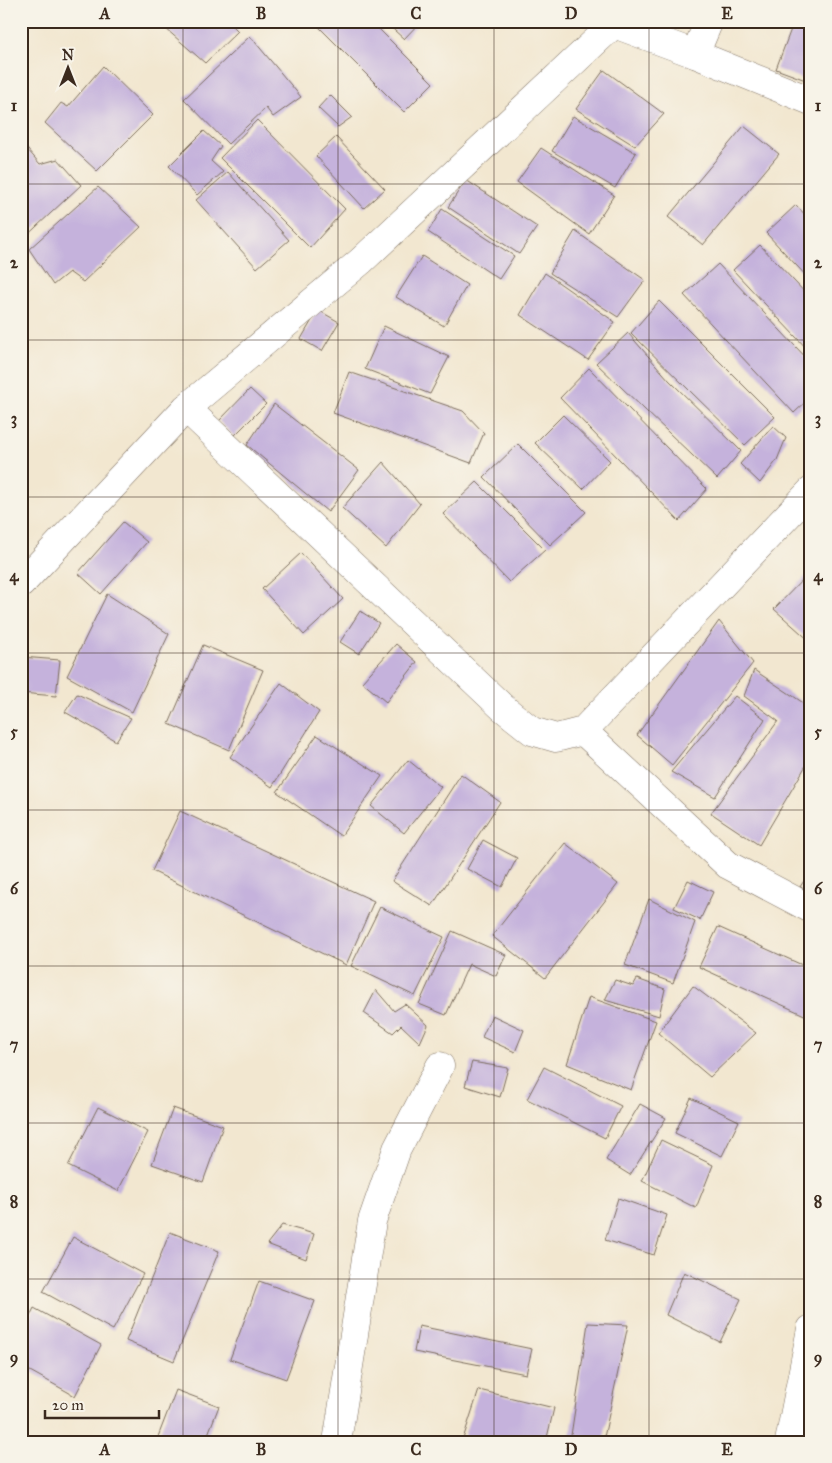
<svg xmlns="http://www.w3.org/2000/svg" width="832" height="1463" font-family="'IM FELL Great Primer',serif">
	<rect width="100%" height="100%" fill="#f7f3e8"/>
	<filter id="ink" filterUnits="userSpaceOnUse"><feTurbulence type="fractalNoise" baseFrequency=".02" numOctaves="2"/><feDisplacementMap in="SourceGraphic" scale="10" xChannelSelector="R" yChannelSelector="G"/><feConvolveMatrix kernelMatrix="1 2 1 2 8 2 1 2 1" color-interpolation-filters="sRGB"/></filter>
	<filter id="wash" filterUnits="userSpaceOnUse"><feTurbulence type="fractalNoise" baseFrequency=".0096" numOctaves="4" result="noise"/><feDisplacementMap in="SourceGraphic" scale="20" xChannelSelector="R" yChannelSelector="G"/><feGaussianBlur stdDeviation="1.12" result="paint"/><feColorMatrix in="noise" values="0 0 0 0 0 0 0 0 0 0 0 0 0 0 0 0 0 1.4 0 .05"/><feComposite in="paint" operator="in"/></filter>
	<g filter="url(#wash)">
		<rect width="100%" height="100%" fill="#f2e7d0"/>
		<g id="blocks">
			<g fill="#c5b2dc">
				<path d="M157,21H228L238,31L205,63Z"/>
				<path d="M313,21H371L433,83L404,112Z"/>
				<path d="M384,21H421L404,39Z"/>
				<path d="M794,21H811V82L776,69Z"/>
				<path d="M250,36L301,97L273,117L266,108L228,144L184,99Z"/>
				<path d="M103,66L153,115L97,171L45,123L61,103L68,107Z"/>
				<path d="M604,70L664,114L635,146L576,109Z"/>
				<path d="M330,95L352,117L338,127L318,108Z"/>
				<path d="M573,116L636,153L615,188L552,151Z"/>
				<path d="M257,120L345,209L310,248L220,158Z"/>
				<path d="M744,126L779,154L703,245L668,217Z"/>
				<path d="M204,131L221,146L211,161L223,172L197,195L169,166Z"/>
				<path d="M336,137L385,189L364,208L316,156Z"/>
				<path d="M21,142L40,164L58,159L81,185L21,241Z"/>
				<path d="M541,148L614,195L589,234L517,182Z"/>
				<path d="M228,172L289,240L257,268L196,200Z"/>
				<path d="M466,180L537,227L519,254L448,207Z"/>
				<path d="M98,187L141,227L83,282L69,272L53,285L29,249Z"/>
				<path d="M796,205L811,221V281L766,233Z"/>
				<path d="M442,209L514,256L499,279L428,232Z"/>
				<path d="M575,231L645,280L618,317L550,273Z"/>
				<path d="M760,245L811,299V353L733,270Z"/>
				<path d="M422,256L467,285L444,326L396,297Z"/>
				<path d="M718,264L811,363V397L794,413L684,295Z"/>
				<path d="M545,273L615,322L588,360L520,315Z"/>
				<path d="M659,301L775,417L745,445L631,333Z"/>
				<path d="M318,310L339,322L322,351L301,339Z"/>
				<path d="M384,326L449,357L430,394L365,369Z"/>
				<path d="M628,333L669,380L741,451L717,479L596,363Z"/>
				<path d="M589,368L707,489L679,521L560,398Z"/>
				<path d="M349,372L463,411L484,433L471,463L333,413Z"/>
				<path d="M250,389L266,404L234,436L219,421Z"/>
				<path d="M274,404L359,470L328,512L247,445Z"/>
				<path d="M563,415L610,461L583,489L535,443Z"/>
				<path d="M773,426L786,438L777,460L760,483L740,464Z"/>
				<path d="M518,444L586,512L550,545L484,477Z"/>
				<path d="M383,462L420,504L386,548L342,508Z"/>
				<path d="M477,482L545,550L509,582L443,514Z"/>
				<path d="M123,522L147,542L101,594L78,573Z"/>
				<path d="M301,553L343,599L304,635L262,589Z"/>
				<path d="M809,573L811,574V642L774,609Z"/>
				<path d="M107,594L169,634L132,712L67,676Z"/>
				<path d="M360,611L379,623L359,654L340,642Z"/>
				<path d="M719,621L753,663L672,765L637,735Z"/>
				<path d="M396,644L417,662L386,702L362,682Z"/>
				<path d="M203,645L263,670L229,750L169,724Z"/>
				<path d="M21,657L60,660L56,696L21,693Z"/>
				<path d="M754,670L811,708V757L759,845L711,813L778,721L744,696Z"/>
				<path d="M281,683L319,712L272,787L230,757Z"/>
				<path d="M77,694L131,718L116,741L65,712Z"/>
				<path d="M735,696L765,719L715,797L671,772Z"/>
				<path d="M317,735L382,776L341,836L277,792Z"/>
				<path d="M408,760L441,787L404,833L371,806Z"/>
				<path d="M461,774L500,802L432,906L392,881Z"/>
				<path d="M180,811L374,901L346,965L152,871Z"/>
				<path d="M483,840L517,858L502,887L467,869Z"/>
				<path d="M565,843L618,884L545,978L492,936Z"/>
				<path d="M811,870V892L800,887Z"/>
				<path d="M688,880L713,892L700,920L674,908Z"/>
				<path d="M649,899L695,922L673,983L625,965Z"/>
				<path d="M380,907L444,937L415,996L351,966Z"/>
				<path d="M718,927L811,969V1018L699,967Z"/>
				<path d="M452,931L506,955L496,976L469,964L446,1015L419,1004Z"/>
				<path d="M637,979L665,989L659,1016L605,1000L615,980L633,986Z"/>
				<path d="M693,986L756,1033L710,1077L658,1033Z"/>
				<path d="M376,990L394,1011L405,1004L428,1025L420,1043L401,1025L393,1033L364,1013Z"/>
				<path d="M589,997L656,1021L631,1090L567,1064Z"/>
				<path d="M492,1015L524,1030L515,1052L482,1037Z"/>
				<path d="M472,1062L508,1068L500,1097L465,1086Z"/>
				<path d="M544,1067L621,1106L605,1138L527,1099Z"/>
				<path d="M691,1098L739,1121L722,1156L675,1133Z"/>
				<path d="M640,1104L666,1118L630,1175L606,1160Z"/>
				<path d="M98,1107L148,1132L118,1191L68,1166Z"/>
				<path d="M173,1108L223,1126L203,1182L152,1164Z"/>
				<path d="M661,1140L713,1165L696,1208L642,1181Z"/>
				<path d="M618,1198L667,1215L654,1255L605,1240Z"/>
				<path d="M282,1225L314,1234L306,1259L267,1244Z"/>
				<path d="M170,1232L219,1251L174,1361L126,1341Z"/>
				<path d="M73,1237L143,1274L113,1330L43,1292Z"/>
				<path d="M684,1272L741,1299L720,1342L666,1315Z"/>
				<path d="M259,1281L315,1301L286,1379L230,1359Z"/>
				<path d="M34,1308L101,1345L75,1396L21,1366V1334Z"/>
				<path d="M588,1323L628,1325L603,1442H570Z"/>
				<path d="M419,1326L532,1349L526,1374L414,1352Z"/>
				<path d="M176,1390L219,1406L205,1442H156Z"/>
				<path d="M479,1390L554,1408L546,1442H462Z"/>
			</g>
		</g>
	</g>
	<g filter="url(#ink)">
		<use href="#blocks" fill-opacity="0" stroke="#7b6c5c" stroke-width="1"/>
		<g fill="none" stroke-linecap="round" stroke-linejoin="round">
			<defs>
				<g id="minor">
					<path d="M606,21L695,54L811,101"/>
					<path d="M695,54L709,21"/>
					<path d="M186,408L502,707L532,731L556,738L583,731L811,491"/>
					<path d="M21,584L186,408L361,261L613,25"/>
					<path d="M583,731L728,865L811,909"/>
					<path d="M337,1442L372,1221L397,1149L440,1066"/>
					<path d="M789,1442L811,1329"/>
				</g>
			</defs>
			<use href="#minor" stroke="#7b6c5c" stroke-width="29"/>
			<use href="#minor" stroke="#fff" stroke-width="28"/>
		</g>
	</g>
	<path fill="none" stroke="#3b2a1e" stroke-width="1" stroke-opacity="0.55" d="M183,21V1442M338,21V1442M494,21V1442M649,21V1442M21,184H811M21,340H811M21,497H811M21,653H811M21,810H811M21,966H811M21,1123H811M21,1279H811"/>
	<rect width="832" height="1463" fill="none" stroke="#f7f3e8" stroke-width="55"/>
	<g transform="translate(68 68)" stroke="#f7f3e8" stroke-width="4" paint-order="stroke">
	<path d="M0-4L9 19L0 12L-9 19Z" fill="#3b2a1e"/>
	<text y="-8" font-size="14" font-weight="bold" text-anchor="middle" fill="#3b2a1e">N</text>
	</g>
	<path d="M45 1410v8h114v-8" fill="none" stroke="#3b2a1e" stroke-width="2.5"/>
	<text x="52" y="1410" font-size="15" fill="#3b2a1e" stroke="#f7f3e8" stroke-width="4" paint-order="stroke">20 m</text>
	<rect x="28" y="28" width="776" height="1408" fill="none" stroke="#3b2a1e" stroke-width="2"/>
	<g font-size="16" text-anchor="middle" font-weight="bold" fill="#3b2a1e">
		<text x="105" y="19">A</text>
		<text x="261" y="19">B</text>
		<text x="416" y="19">C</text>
		<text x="571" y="19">D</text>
		<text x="727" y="19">E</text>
		<text x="14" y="111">1</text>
		<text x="818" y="111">1</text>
		<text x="14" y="268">2</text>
		<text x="818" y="268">2</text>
		<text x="14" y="424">3</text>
		<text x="818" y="424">3</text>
		<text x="14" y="581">4</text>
		<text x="818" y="581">4</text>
		<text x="14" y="737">5</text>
		<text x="818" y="737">5</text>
		<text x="14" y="894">6</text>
		<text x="818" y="894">6</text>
		<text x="14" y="1050">7</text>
		<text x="818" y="1050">7</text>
		<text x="14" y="1207">8</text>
		<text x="818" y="1207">8</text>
		<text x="14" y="1363">9</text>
		<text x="818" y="1363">9</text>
		<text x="105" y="1455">A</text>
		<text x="261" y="1455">B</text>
		<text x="416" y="1455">C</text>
		<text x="571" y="1455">D</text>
		<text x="727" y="1455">E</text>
	</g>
</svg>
